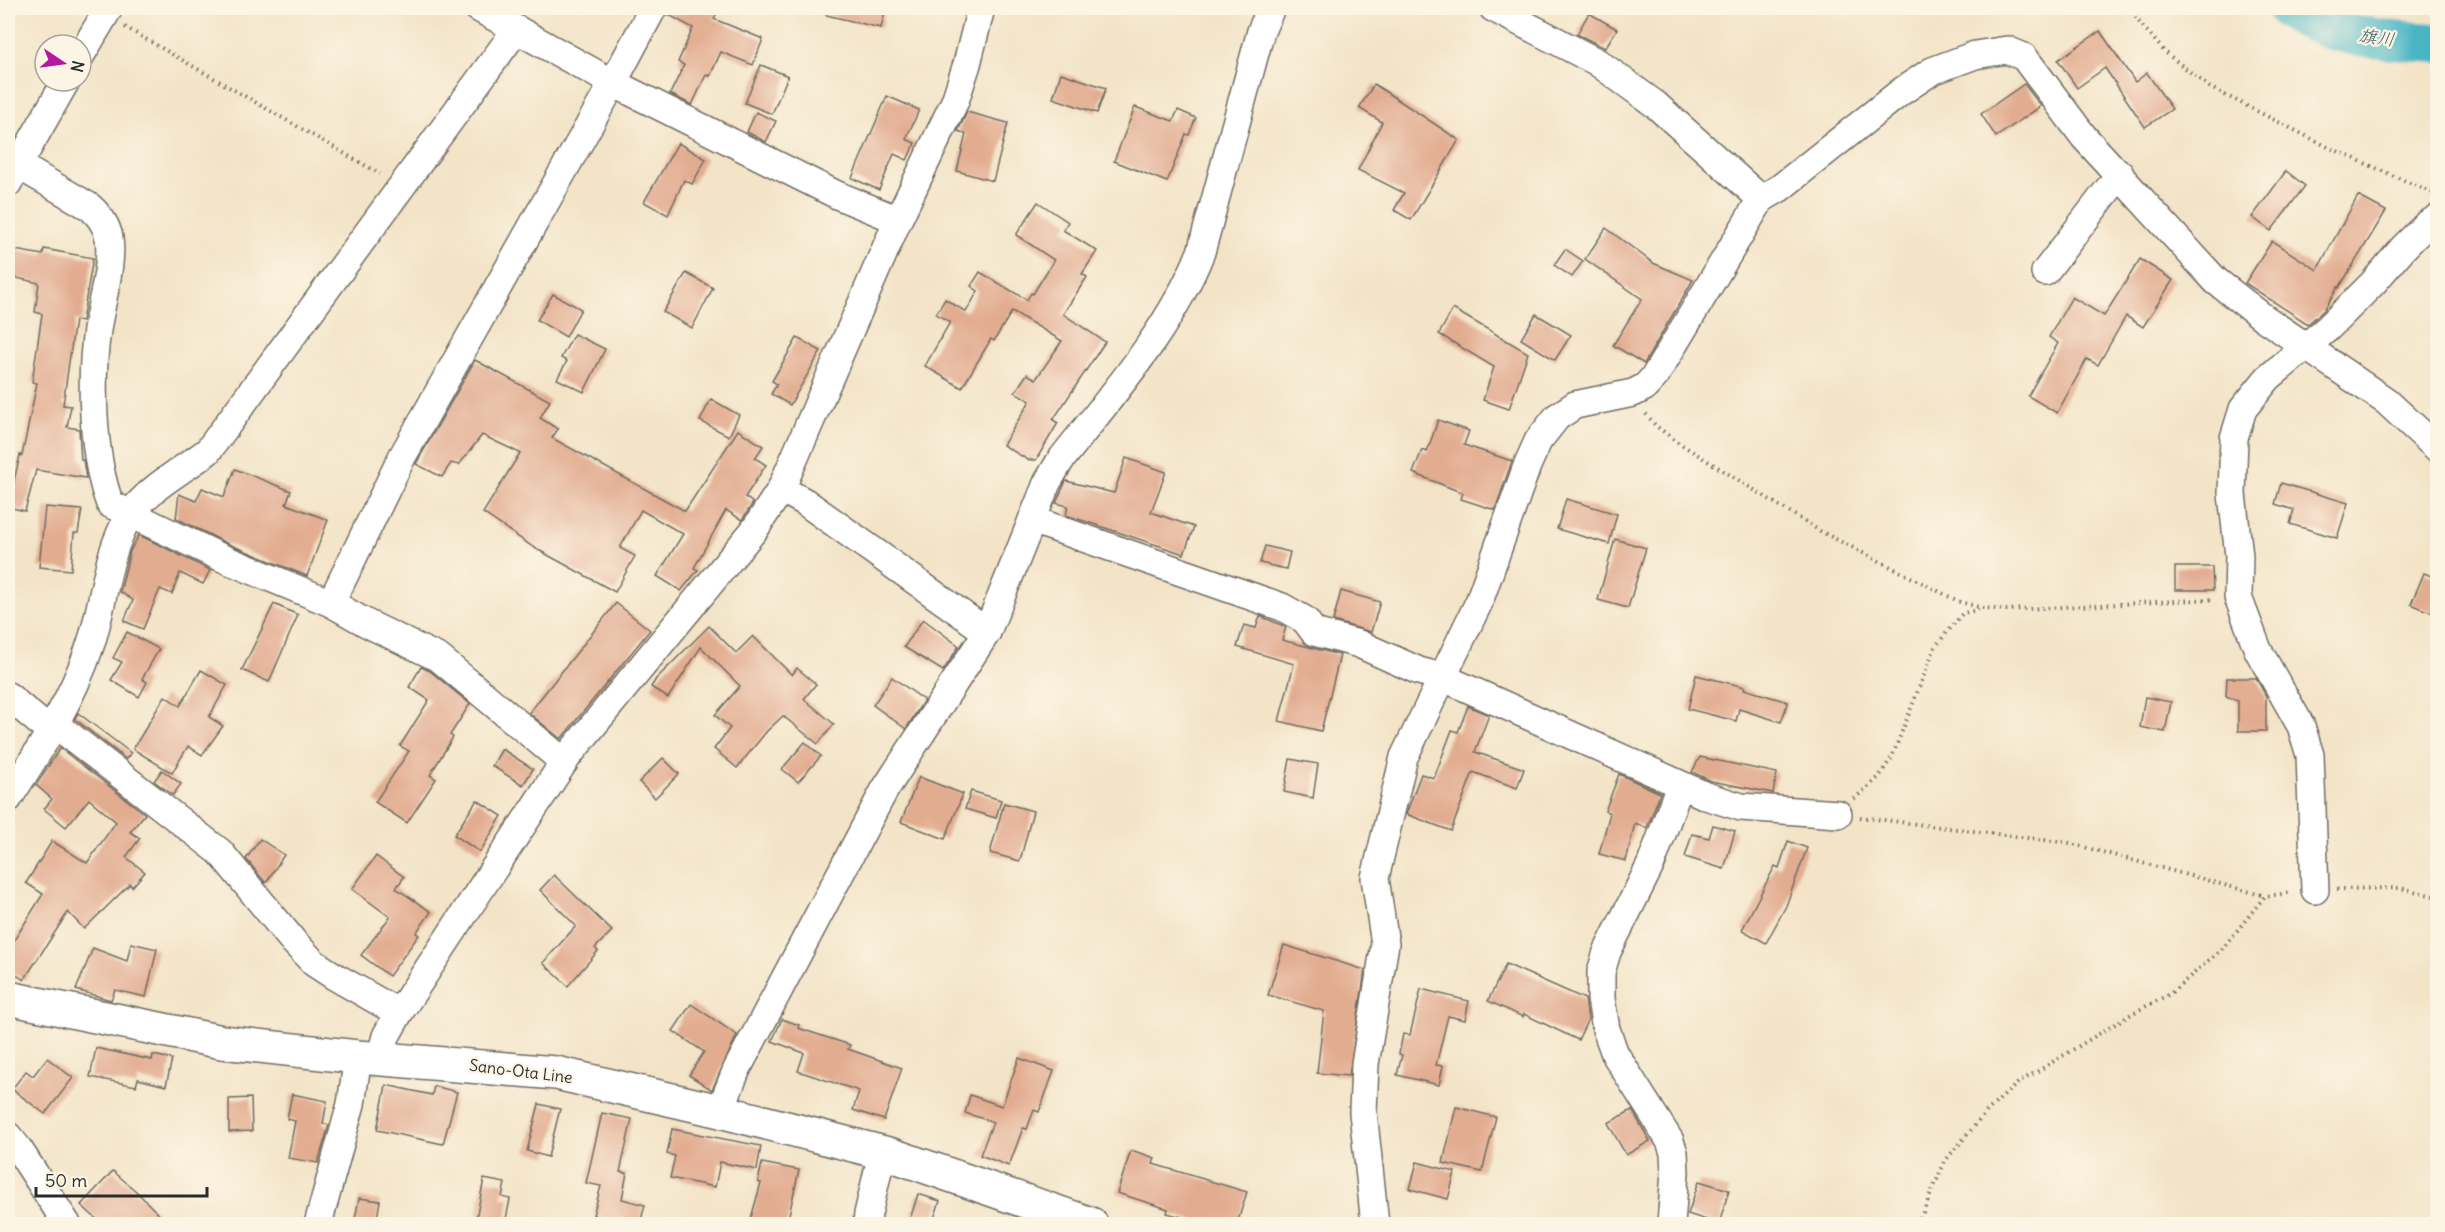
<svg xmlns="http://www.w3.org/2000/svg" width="2445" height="1232" font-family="Delius,'Klee One',sans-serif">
	<rect width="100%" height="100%" fill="#fcf5e5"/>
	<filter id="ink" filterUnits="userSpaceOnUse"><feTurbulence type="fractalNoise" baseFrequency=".0167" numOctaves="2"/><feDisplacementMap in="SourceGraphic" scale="12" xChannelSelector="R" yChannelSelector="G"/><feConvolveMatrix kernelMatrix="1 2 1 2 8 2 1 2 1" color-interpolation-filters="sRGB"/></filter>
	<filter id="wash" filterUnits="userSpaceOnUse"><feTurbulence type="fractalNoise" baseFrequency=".008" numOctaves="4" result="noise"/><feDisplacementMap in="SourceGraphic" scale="24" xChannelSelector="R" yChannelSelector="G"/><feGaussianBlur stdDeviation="1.35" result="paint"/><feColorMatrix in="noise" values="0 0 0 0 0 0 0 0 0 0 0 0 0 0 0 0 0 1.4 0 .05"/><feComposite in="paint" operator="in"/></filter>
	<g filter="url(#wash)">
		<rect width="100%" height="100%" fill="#f3e4c8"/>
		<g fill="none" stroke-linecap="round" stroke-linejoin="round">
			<path stroke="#49b5c4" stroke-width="40" d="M2286,8C2328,39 2387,40 2438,43"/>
		</g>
		<g id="blocks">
			<g fill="#e2ac90">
				<path d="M669,8H719L714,19L763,39L753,65L721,52L710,76L706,75L692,105L670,94L684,65L678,62L693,28L667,14Z"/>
				<path d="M827,8H886L881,28L826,15Z"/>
				<path d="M1589,13L1617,29L1605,48L1577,34Z"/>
				<path d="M2100,31L2135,82L2147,73L2172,109L2145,127L2105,68L2077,88L2058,60Z"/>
				<path d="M761,65L788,76L772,114L745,103Z"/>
				<path d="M1061,73L1106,88L1097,113L1053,98Z"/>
				<path d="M1374,84L1459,140L1411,220L1394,210L1404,193L1358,170L1382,122L1359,108Z"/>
				<path d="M2024,84L2041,106L1996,137L1981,114Z"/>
				<path d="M887,96L919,110L906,139L915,143L907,160L894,154L879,190L852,178Z"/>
				<path d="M1135,107L1173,121L1178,110L1196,118L1189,135L1186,134L1167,182L1114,161Z"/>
				<path d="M756,112L776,121L766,142L747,132Z"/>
				<path d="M967,112L1008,123L993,181L957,171L966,134L958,131Z"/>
				<path d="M678,143L706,159L692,184L684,180L668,215L644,202Z"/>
				<path d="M2286,171L2305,186L2271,231L2252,217Z"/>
				<path d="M2358,196L2386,211L2339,288L2338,287L2324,310L2308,324L2245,283L2272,241L2317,270Z"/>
				<path d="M1038,202L1068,222L1063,230L1097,251L1082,274L1087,277L1063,314L1105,342L1053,420L1058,423L1036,460H1028L1003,445L1030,401L1015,392L1027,374L1036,379L1062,341L1012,311L994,341L991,339L962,388L925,366L950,322L936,314L945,299L966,312L978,291L971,286L980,272L1027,300L1031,293L1033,294L1054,260L1016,235Z"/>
				<path d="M1606,228L1653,263L1693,280L1644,364L1613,345L1642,299L1585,259Z"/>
				<path d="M9,249L43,255L44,249L93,258L82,321L75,320L63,405L71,406L67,427L79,429L81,460H83L86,478L36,470L25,511L8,507V484L13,485L20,455L22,456L37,383L32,382L42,314L35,312L39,283L8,276Z"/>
				<path d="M1565,249L1583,261L1572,277L1554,265Z"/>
				<path d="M2140,259L2173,280L2143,327L2126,316L2098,365L2087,359L2057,413L2028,396L2058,343L2049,337L2072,297L2104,316Z"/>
				<path d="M686,273L713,288L692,328L663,312Z"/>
				<path d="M553,294L581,309L566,337L537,320Z"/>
				<path d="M1453,309L1528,353L1509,409L1483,400L1494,367L1439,334Z"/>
				<path d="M1536,314L1571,335L1555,360L1521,339Z"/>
				<path d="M574,334L605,349L584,392L557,379L567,361L561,358Z"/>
				<path d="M797,338L821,351L790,405L771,394L777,384L772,381Z"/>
				<path d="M475,360L550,401L540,418L558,429L552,438L685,511L738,430L763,446L755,458L766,465L745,497L753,503L742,520L726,510L694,568L698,570L681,591L657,576L683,534L641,510L620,548L635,556L615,592L533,547L483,513L520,453L482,435L459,465L451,463L442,477L416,464Z"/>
				<path d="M711,399L739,415L729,436L700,421Z"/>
				<path d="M1438,420L1469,431L1464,445L1512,461L1495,510L1461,499L1463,493L1413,473L1422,450L1427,452Z"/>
				<path d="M1126,458L1166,472L1151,512L1194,527L1184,554L1066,515L1068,506L1056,503L1066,481L1114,493Z"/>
				<path d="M235,469L291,491L286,504L328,520L307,576L226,543L176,518L179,494L196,501L202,488L224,497Z"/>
				<path d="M2281,483L2348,503L2337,538L2290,524L2294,510L2275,504Z"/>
				<path d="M1566,499L1617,514L1609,544L1557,529Z"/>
				<path d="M45,507L82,510L78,533H74L71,570L39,567Z"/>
				<path d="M139,535L210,570L203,584L180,573L172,594L160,589L143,629L124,621L133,600L120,592L130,551Z"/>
				<path d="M1615,539L1646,548L1628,608L1598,600Z"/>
				<path d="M1265,546L1290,552L1286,569L1260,563Z"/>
				<path d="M2175,567H2212L2213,590H2175Z"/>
				<path d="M2424,573L2438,578V615L2411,604Z"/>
				<path d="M1341,591L1380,602L1371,632L1333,621Z"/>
				<path d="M616,603L650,630L561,739L529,713Z"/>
				<path d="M274,604L298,615L269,682L242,670Z"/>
				<path d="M1260,616L1286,627L1282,640L1340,655L1321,731L1279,721L1294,664L1237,647L1244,625L1256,628Z"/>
				<path d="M923,619L959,646L943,671L904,647Z"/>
				<path d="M709,626L736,653L753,636L792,675L797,668L816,684L804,699L834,724L818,744L783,716L767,731L737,768L714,749L730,728L715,715L740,686L701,647L668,698L651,687L656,679Z"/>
				<path d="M127,632L159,649L142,679L147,682L139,697L111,680L122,662L113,658Z"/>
				<path d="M421,667L430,671L470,704L450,735L453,737L430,775L436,779L407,823L375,802L409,751L400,746L429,700L409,687Z"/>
				<path d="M201,670L227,685L209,717L223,726L202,755L188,746L172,773L133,749L165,696L180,706Z"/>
				<path d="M1696,675L1745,687L1744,689L1788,702L1781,722L1739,709L1736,721L1688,709Z"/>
				<path d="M892,677L924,700L906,729L873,705Z"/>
				<path d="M2227,678H2256L2266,696V731H2238V701L2226,696Z"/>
				<path d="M2145,697L2171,702L2165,732L2140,727Z"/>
				<path d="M1468,706L1489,715L1475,752L1524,769L1517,788L1473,772L1451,831L1406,814L1421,774L1434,778L1452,730L1458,732Z"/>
				<path d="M78,713L131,753L126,759L75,719Z"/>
				<path d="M805,742L821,756L798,782L782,769Z"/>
				<path d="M60,748L145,814L130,832L140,838L126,857L145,872L132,887L130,884L84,929L68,912L24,980L8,969V950L43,894L26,883L52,841L87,863L116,822L89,799L66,827L44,809L52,799L36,785Z"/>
				<path d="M502,749L533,769L523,785L492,766Z"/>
				<path d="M1700,757L1777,773L1773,793L1711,781L1692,772Z"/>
				<path d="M663,758L679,774L655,798L639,782Z"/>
				<path d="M1290,759L1318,764L1313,798L1284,792Z"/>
				<path d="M162,770L181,784L173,795L154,781Z"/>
				<path d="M1619,774L1660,793L1647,828L1635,823L1626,861L1599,854L1610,813L1605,811Z"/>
				<path d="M919,777L963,794L945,839L901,822Z"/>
				<path d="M971,791L1001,800L996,818L965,809Z"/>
				<path d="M477,800L502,816L480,852L454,835Z"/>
				<path d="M1004,803L1033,811L1020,861L990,853Z"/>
				<path d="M1713,825L1735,831L1724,869L1685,857L1692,834L1709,838Z"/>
				<path d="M260,839L284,855L266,883L246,859Z"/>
				<path d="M1788,841L1807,848L1786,906L1766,943L1742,930L1775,866L1779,868Z"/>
				<path d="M376,856L404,877L396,888L431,912L416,933L419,935L389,976L361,955L390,917L352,889Z"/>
				<path d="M554,875L612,931L595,948L598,951L568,986L543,963L576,926L540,890Z"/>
				<path d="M131,943L157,949L146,997L115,990L111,1000L76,990L93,948L127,961Z"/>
				<path d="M1284,945L1365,970L1349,1076L1317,1073L1324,1011L1268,995Z"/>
				<path d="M1506,964L1585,999L1588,1019L1578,1040L1524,1014L1523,1017L1488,1001Z"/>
				<path d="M1421,989L1469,1001L1465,1020L1448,1016L1436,1065L1443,1066L1439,1085L1397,1075L1402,1055L1399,1054L1403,1034L1410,1035Z"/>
				<path d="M691,1004L737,1035L712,1090L689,1075L704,1052L673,1031Z"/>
				<path d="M782,1019L799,1025L798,1028L850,1045L848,1049L902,1068L884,1120L853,1110L859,1091L798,1071L804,1053L772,1041Z"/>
				<path d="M96,1048L152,1060L153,1055L172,1059L166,1086L138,1079L136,1086L90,1077Z"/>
				<path d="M47,1058L73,1078L45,1114L12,1089L26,1071L33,1076Z"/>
				<path d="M1019,1058L1054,1071L1039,1112L1034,1110L1027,1129L1023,1128L1009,1166L980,1155L993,1122L965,1113L970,1095L1002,1106Z"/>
				<path d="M386,1085L432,1095L434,1086L457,1092L443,1144L377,1130Z"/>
				<path d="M292,1094L327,1101L323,1124L329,1125L318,1163L288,1158L295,1121L287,1119Z"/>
				<path d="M251,1098L252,1131L229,1132V1099Z"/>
				<path d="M539,1104L560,1109L548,1157L527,1151Z"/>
				<path d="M1456,1107L1496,1117L1482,1172L1443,1163Z"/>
				<path d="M1632,1110L1650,1141L1626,1155L1608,1123Z"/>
				<path d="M602,1113L632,1119L620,1172L627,1173L622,1199L645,1205L640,1224H608L610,1220L593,1215L601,1186L586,1183Z"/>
				<path d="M672,1129L761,1146L757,1170L720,1162L715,1187L670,1178L675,1156L667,1154Z"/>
				<path d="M1131,1150L1155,1158L1153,1164L1247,1192L1237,1224H1207L1167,1213L1168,1209L1117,1193Z"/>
				<path d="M1417,1162L1455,1172L1448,1199L1410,1189Z"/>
				<path d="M762,1163L799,1170L787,1224H772L751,1218L761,1183L758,1182Z"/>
				<path d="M113,1171L137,1192L168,1224H102L81,1205Z"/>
				<path d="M484,1179L505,1183L502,1197L510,1199L505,1224H475Z"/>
				<path d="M1699,1181L1729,1190L1719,1224L1688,1214Z"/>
				<path d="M918,1194L940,1201L932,1224L910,1219Z"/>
				<path d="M359,1198L380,1201L376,1224H354Z"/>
			</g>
		</g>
	</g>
	<g filter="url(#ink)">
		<use href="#blocks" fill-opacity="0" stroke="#716c62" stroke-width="1.5"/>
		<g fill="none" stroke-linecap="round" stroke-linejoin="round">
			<defs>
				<g id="minor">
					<path d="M478,8L613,83L837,195L898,220"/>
					<path d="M1493,8L1597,62L1656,105L1761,199"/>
					<path d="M81,55L109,8"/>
					<path d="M18,165L90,207C99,215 107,226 109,238C113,265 101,302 97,330C90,379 92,457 110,504L220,557L331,603L368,624L439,658L564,762"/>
					<path d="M8,183L66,81"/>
					<path d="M2045,272L2120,174"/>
					<path d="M781,489L805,502L987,632"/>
					<path d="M1032,520L1282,607L1305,620L1314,632L1359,644L1419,671L1442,677L1706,796L1741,807L1838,814"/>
					<path d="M331,603L402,457L613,83L653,8"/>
					<path d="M8,696L39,722L64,731L220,852L293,941L314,963L334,976L399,1013"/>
					<path d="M8,799C39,751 72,701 90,646C105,603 105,554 130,515C149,487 182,471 208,451L516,30"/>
					<path d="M2315,890L2310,755L2301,726L2258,650L2238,597L2239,556L2232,494L2234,438L2243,409L2268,378L2328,328L2373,283L2403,248L2426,225L2438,218"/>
					<path d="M380,1058L386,1036L399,1013L568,756L755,529L781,489L898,220L955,101L967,64L981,8"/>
					<path d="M720,1111L736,1071L884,791L987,632L1047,483L1060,461C1111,396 1170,330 1201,252L1261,31L1271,8"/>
					<path d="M8,1136L18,1148L67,1224"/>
					<path d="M318,1224L351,1104L358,1057"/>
					<path d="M867,1224L868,1214L882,1153"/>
					<path d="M1375,1224L1363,1112L1365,1064L1385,944L1375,878L1404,757L1479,602L1527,466L1538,441L1557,417L1575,405L1633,393L1645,387L1655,376L1761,199L1780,188L1902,91L1932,71L1975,55L2007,50L2024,57L2084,137L2216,281L2264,318L2386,401L2438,449"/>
					<path d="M1671,1224L1675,1172L1674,1153L1670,1141L1615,1054L1606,1029L1601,999V972L1607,952L1651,864L1680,785"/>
				</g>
				<path id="major" d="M8,998L222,1042L358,1057L556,1073L720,1111L892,1155L1091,1224"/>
			</defs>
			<use href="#minor" stroke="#716c62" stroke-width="30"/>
			<use href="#major" stroke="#716c62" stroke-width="36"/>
			<g stroke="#716c62" stroke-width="4" stroke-dasharray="1.5 4.5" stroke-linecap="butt">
				<path d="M2127,8L2165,52L2209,87L2328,147L2433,193"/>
				<path d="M125,27L380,174"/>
				<path d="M1646,414L1656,426L1679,443L1820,531L1960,602L1983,608L2006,610L2214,599"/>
				<path d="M1854,799L1879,777L1892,757L1935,647L1963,613L1982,609"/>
				<path d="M1860,817L2069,843L2265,896"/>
				<path d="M2337,889L2401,888L2438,897"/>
				<path d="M1918,1224L1945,1161L1988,1110L2018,1083L2135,1012L2170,994L2223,948L2265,896L2291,893"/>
			</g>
			<use href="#minor" stroke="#fff" stroke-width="27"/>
			<use href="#major" stroke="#fff" stroke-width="33"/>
		</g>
	</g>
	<g text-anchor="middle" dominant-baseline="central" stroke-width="4.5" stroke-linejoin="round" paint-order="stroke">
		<g font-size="16" fill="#2b2b2b" stroke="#fcf5e5">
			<text transform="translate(521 1071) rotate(7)">Sano-Ota Line</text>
		</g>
		<g font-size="18" font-style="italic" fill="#365b61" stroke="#fcf5e5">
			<text transform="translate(2377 37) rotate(8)">旗川</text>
		</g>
	</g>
	<rect width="2445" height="1232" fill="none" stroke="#fcf5e5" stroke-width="30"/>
	<g transform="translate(63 63) rotate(103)"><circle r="28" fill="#fcf5e5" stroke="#a8a49b" stroke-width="1.5"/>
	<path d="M0-4.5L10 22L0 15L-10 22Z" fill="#b5179e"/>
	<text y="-9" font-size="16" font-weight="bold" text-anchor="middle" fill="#2b2b2b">N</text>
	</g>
	<path d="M36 1187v9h171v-9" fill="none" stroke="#2b2b2b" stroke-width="3"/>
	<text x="45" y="1187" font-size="18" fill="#2b2b2b" stroke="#fcf5e5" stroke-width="4.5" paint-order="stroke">50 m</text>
</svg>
